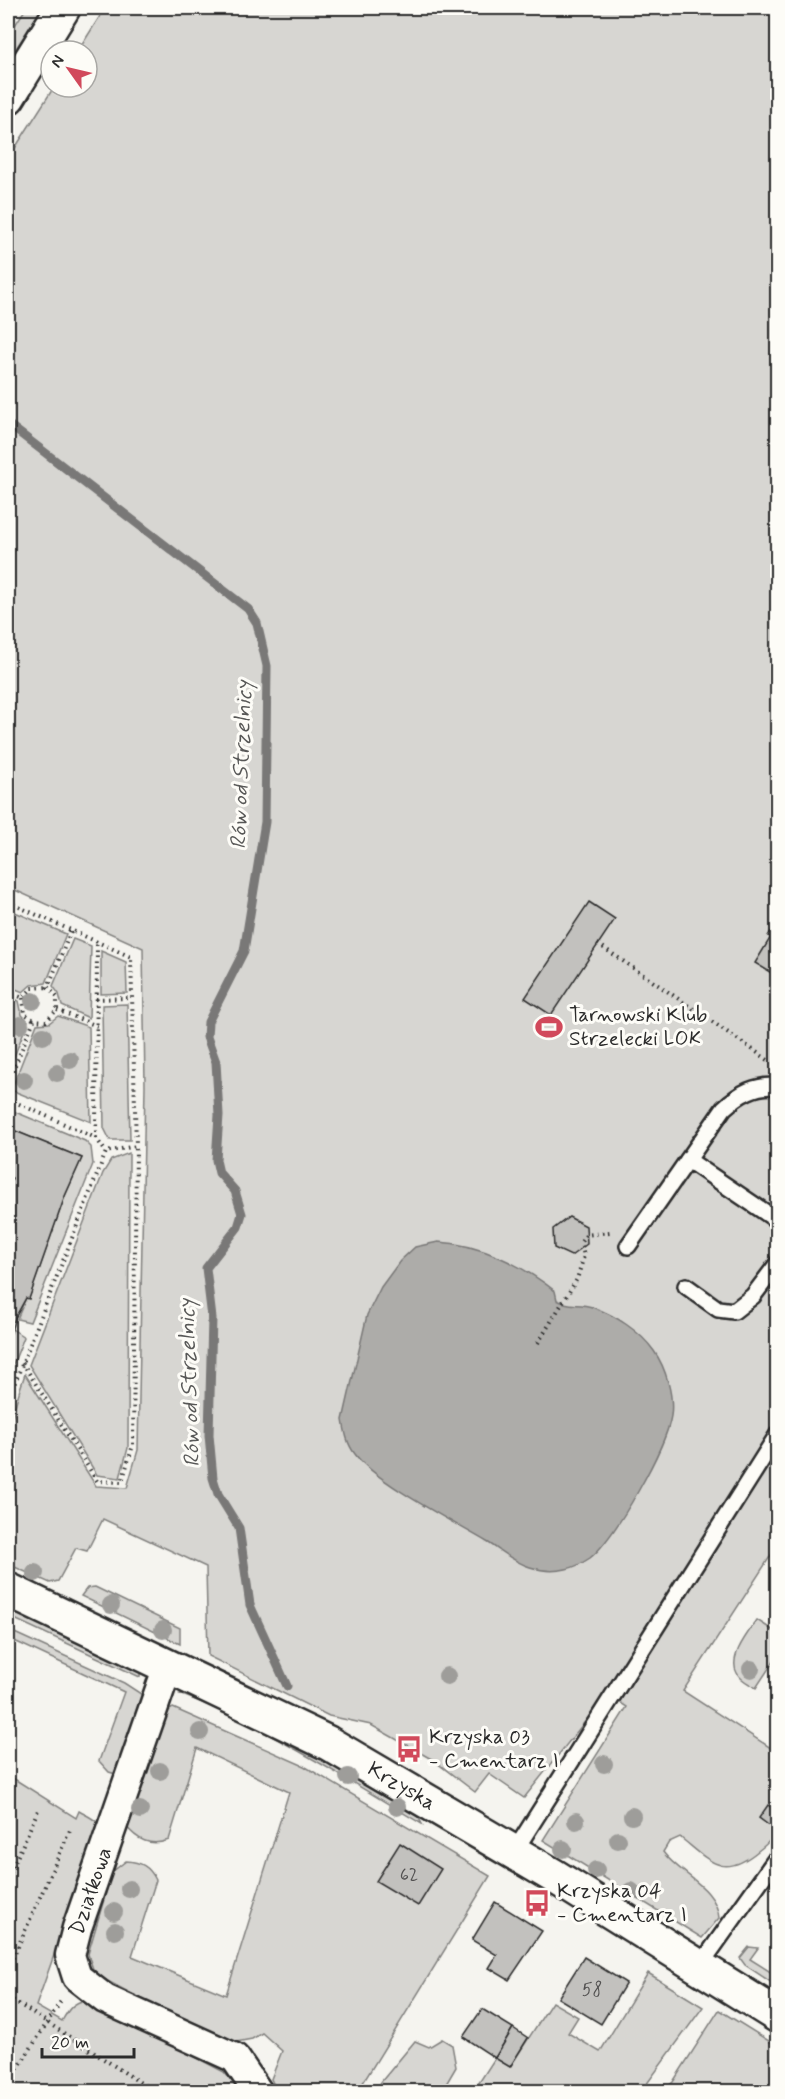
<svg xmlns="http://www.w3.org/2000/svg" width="785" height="2099" font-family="Mynerve,sans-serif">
	<rect width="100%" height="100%" fill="#f5f4ef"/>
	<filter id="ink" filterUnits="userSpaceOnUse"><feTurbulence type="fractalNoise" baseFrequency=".0167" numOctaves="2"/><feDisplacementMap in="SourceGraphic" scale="12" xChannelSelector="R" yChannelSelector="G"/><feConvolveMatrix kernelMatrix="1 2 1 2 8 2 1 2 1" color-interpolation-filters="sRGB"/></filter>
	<g filter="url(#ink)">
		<g fill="#d7d6d2" stroke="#81807e" stroke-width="1.5">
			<path d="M26,8H42L8,61V36Z"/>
			<path d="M105,8H777V1546L683,1691L777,1752C777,1776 780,1802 777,1826C776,1836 766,1845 758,1851C723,1880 711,1862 680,1837L669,1842L663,1852C679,1874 717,1887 719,1918L702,1938L543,1840L627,1707L607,1694L524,1798L489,1774L475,1792L433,1760L371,1725L329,1716L208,1656L206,1567L103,1519L87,1551L76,1548L58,1581L50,1583L8,1564V1491L12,1479C0,1450 15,1403 25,1374L96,1486L127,1488L138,1450L145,1086L143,948L8,887V159L54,87H87V51H78Z"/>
			<path d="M8,909L66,934L46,983L31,985L23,992L8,986Z"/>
			<path d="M73,939L91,946L89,1018L62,1006L59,994L53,986Z"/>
			<path d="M101,951L126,962L127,993L101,994Z"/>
			<path d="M8,996L19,1001L22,1015L28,1021L8,1072Z"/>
			<path d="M127,1004L130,1140H110L104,1128L102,1005Z"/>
			<path d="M58,1016L89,1027L91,1122L11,1090L37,1024L49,1023Z"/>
			<path d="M13,1111L85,1141L91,1147L93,1164L30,1322L17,1319L26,1298H29L65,1196L82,1158L8,1128V1117Z"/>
			<path d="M129,1153L128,1448L120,1478L97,1475L29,1365L103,1173L111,1160Z"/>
			<path d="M12,1329L24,1337L8,1377V1341Z"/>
			<path d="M95,1587L180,1628V1644L81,1596L87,1588Z"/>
			<path d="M8,1604L140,1671V1677L8,1616Z"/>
			<path d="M757,1620L777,1633V1656L756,1688C750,1684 740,1680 737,1673C728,1657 748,1633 757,1620Z"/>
			<path d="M8,1630L124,1683L141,1694L144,1704L116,1774L109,1772L99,1761L124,1692L8,1638Z"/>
			<path d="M186,1692L317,1753L416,1813L422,1824C344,1778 265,1726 180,1694Z"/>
			<path d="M173,1708L304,1766L490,1876L358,2091H277L271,2079L282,2051L262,2033L252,2039L226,2044L102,1978L93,1969L88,1954L112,1872L126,1861C141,1862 149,1866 156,1880L132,1956L226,1995L289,1792L197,1748L169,1840C150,1847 137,1840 125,1825L166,1712Z"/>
			<path d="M8,1775L76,1818L79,1811C91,1818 102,1821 103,1836L54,1955L36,2006L62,2021C68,2010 73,2002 86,2000L224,2072L240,2091H8Z"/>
			<path d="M749,1947L758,1948L750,1959L777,1976V1986L745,1965L740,1958Z"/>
			<path d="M648,1973L703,2007L646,2085L638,2091L473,2092L495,2058L510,2067L552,2002L578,2017L568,2033L600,2052Z"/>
			<path d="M719,2010L777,2046V2091H663L673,2082Z"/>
			<path d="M442,2039L452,2045L456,2067L442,2091H377L381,2082L415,2041L429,2047Z"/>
		</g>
		<path fill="#adaca9" stroke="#797877" stroke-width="1.5" d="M438,1242C480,1244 522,1265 555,1291L557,1300C569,1307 579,1303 592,1307C615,1315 640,1331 654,1351C666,1368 674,1396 671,1416C666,1448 615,1538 590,1558C584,1562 573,1568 566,1569C553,1572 542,1571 530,1567C515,1563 500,1550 487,1542C455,1523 374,1481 355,1454C347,1444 345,1432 343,1420L367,1315L381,1287L400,1261L415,1247Z"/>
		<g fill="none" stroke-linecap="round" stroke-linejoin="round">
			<path stroke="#797877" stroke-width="9" d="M8,424L248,609L257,623L267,666L265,822L244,951L208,1022L207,1037L216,1062L219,1115L216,1160L219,1173L235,1191L242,1214L238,1227L206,1268L212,1318L209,1435L213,1478L218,1494L239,1528L250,1605L287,1686"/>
		</g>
		<g fill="#c2c1be" stroke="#2b2b2b" stroke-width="1.5">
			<path d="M589,902L615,919L551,1015L525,998Z"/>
			<path d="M778,921V977L755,963L771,937L768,936Z"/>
			<path d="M8,1128L82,1158L65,1196L29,1299L26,1298L15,1318L8,1341V1189L12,1178L8,1176Z"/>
			<path d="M569,1217L586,1226L587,1244L571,1256L554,1248L553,1229Z"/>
			<path d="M768,1805L778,1811V1819L771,1827L759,1818Z"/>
			<path d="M400,1843L441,1869L418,1906L376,1881Z"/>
			<path d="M495,1902L542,1931L509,1980L489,1968L497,1955L472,1940Z"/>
			<path d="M584,1957L626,1983L601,2024L558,1998Z"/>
			<path d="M482,2009L513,2028L495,2058L463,2037Z"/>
			<path d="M513,2028L528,2038L510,2067L495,2058Z"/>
		</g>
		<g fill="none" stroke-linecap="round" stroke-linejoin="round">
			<defs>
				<g id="lane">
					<path d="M688,1160L778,1221"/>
					<path d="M628,1246L724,1108C740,1093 755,1085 778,1086"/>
					<path d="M686,1286L718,1309L734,1311L753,1296L778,1263"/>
					<path d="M514,1852L778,1434"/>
					<path d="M699,1967L778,1856"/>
				</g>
				<path id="street" d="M168,1666L77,1928L70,1955L77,1977L105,1999L235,2058L258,2092"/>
				<g id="secondary">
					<path d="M8,97L63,8"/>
					<path id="s1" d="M8,1590L328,1743L554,1876L778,2016"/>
				</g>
			</defs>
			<use href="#lane" stroke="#2b2b2b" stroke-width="20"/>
			<use href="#street" stroke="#2b2b2b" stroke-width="33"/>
			<use href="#secondary" stroke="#2b2b2b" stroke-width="38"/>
			<g stroke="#2b2b2b" stroke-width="4" stroke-dasharray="1.5 4.5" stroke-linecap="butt">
				<path d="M8,141L16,128"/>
				<path d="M8,902L131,957L136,1146"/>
				<path d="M598,944L771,1062"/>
				<path d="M8,992L23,998L32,988L48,987"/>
				<path d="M23,998L25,1014L34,1020"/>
				<path d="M96,999L131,998"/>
				<path d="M57,1010L97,1026"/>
				<path d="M8,1082L34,1020L46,1021L57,1010V997L48,987L71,931"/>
				<path d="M8,1099L96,1138L106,1152"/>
				<path d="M96,1138L97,942"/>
				<path d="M538,1343L577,1279L584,1256L581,1242L586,1235L610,1232"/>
				<path d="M8,1400L106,1152L136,1146L133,1445L122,1482L97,1481L22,1362"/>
				<path d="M8,1878L39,1808"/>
				<path d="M8,1969L71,1828"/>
				<path d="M8,1997L147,2087L144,2092"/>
				<path d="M8,2084L61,2001"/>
				<path d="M147,2087L155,2092"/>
			</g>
			<use href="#lane" stroke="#fdfcf7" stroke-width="15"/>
			<use href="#street" stroke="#fdfcf7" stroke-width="28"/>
			<use href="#secondary" stroke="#fdfcf7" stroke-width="33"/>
		</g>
		<g fill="#9e9d9a">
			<circle cx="33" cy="1001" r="9"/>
			<circle cx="20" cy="1025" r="9"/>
			<circle cx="43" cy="1036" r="9"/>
			<circle cx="70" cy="1060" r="9"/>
			<circle cx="57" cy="1073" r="9"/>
			<circle cx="24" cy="1080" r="9"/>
			<circle cx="35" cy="1573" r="9"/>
			<circle cx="111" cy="1605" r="9"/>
			<circle cx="163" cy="1630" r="9"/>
			<circle cx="751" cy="1669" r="9"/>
			<circle cx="447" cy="1676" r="9"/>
			<circle cx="200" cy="1732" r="9"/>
			<circle cx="604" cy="1764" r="9"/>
			<circle cx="160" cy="1771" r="9"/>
			<circle cx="348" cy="1777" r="9"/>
			<circle cx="397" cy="1807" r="9"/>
			<circle cx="140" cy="1810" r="9"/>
			<circle cx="632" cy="1816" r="9"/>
			<circle cx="576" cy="1821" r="9"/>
			<circle cx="618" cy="1840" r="9"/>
			<circle cx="563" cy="1849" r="9"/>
			<circle cx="596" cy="1870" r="9"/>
			<circle cx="129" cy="1889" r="9"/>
			<circle cx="631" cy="1891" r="9"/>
			<circle cx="114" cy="1912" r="9"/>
			<circle cx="115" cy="1931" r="9"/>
		</g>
	</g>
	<defs>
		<symbol id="stadium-bare" viewBox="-9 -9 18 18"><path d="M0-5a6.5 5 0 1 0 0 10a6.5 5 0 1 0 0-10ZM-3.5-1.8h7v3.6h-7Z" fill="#d1495b" stroke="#fdfcf7" stroke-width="2.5" paint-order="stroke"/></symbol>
		<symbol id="bus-bare" viewBox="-9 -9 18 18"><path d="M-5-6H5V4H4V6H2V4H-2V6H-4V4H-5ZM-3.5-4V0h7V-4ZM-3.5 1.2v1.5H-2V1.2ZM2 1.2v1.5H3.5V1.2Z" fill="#d1495b" stroke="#fdfcf7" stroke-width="2.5" paint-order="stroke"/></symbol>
	</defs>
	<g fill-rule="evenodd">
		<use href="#stadium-bare" x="530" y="1008" width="38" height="38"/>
		<use href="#bus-bare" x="390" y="1730" width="38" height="38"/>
		<use href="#bus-bare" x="518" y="1884" width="38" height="38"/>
	</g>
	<g text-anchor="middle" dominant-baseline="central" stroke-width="6" stroke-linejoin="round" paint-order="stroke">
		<g font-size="18" fill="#515050">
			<text x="409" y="1875">62</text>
			<text x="592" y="1990">58</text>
		</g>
		<g font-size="21" fill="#2b2b2b" stroke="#fdfcf7" text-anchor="start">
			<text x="569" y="1015">Tarnowski Klub<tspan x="569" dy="24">Strzelecki LOK</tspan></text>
			<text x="429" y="1737">Krzyska 03<tspan x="429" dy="24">- Cmentarz I</tspan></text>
			<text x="557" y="1891">Krzyska 04<tspan x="557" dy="24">- Cmentarz I</tspan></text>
		</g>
		<g font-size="21" fill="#2b2b2b" stroke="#fdfcf7">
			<text stroke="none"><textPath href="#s1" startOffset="440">Krzyska</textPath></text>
			<text transform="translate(91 1891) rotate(-71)">Działkowa</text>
		</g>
		<g font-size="22" font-style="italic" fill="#585857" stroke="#fdfcf7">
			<text transform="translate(242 765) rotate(-88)">Rów od Strzelnicy</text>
			<text transform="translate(190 1383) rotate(-92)">Rów od Strzelnicy</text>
		</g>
	</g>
	<rect width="785" height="2099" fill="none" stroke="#fdfcf7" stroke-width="30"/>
	<rect x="15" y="15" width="755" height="2069" fill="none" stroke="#2b2b2b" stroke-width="2" filter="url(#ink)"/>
	<g transform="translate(69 69) rotate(304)"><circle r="28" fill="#fdfcf7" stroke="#a9a8a5" stroke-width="1.5"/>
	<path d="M0-4.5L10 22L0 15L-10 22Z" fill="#d1495b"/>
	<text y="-9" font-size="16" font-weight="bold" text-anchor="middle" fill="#2b2b2b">N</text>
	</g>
	<path d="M42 2048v9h92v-9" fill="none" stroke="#2b2b2b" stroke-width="3"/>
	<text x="51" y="2048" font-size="18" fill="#2b2b2b" stroke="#fdfcf7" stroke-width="4.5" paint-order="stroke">20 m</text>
</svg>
